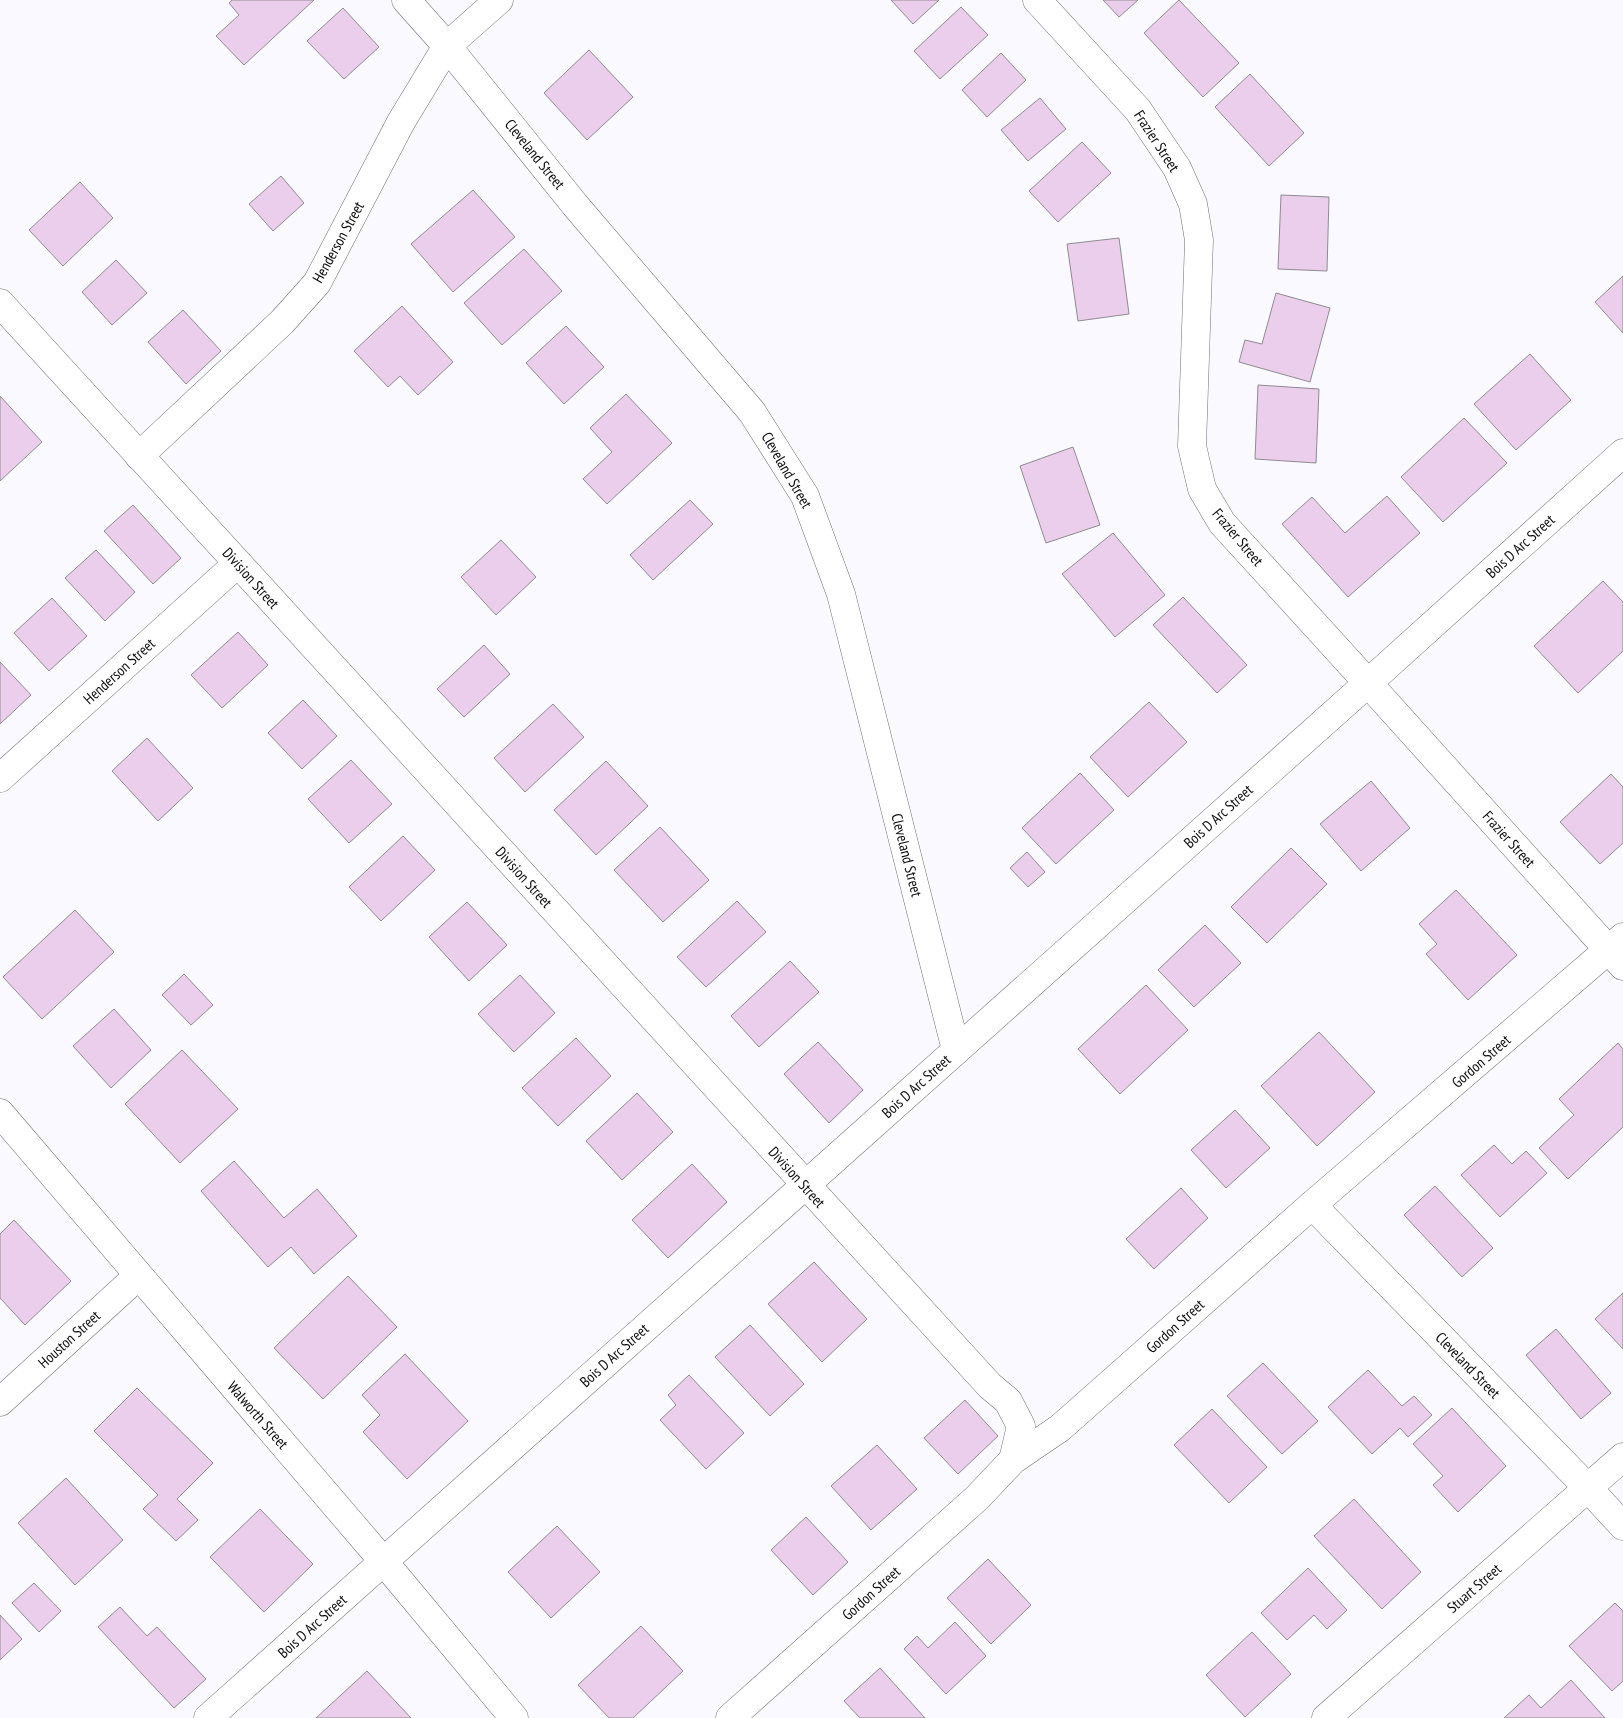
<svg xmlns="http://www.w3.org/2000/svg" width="1623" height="1718" font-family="'PT Sans Narrow',sans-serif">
	<rect width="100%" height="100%" fill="#f9f9ff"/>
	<g fill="#eaceec" stroke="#908b90">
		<path d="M232,0H314L244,65L216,36L239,15L229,3Z"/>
		<path d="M891,0H939L913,24Z"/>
		<path d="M1103,0H1138L1119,17Z"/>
		<path d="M1179,0L1239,63L1203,97L1144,33Z"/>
		<path d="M961,7L988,35L940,79L914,51Z"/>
		<path d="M343,8L379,47L344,79L307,41Z"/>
		<path d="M589,50L633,97L587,140L544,93Z"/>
		<path d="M1001,53L1026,80L987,117L962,90Z"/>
		<path d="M1250,74L1304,133L1269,166L1215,107Z"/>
		<path d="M1040,98L1066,129L1028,161L1001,130Z"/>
		<path d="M1082,142L1111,173L1058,222L1029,191Z"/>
		<path d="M281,176L304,203L273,231L249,204Z"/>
		<path d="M80,182L113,218L63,266L29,230Z"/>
		<path d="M473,190L515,237L453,292L411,244Z"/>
		<path d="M1281,195L1329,197L1327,271L1278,269Z"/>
		<path d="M1119,238L1129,314L1078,321L1067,244Z"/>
		<path d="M524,249L562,291L502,345L464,303Z"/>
		<path d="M116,260L147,293L112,325L82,292Z"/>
		<path d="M1623,276V333L1595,302Z"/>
		<path d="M1276,293L1330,308L1310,382L1239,362L1245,340L1262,344Z"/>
		<path d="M402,306L453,362L418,395L400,376L388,387L354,351Z"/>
		<path d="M183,310L221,351L186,384L148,342Z"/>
		<path d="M566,326L604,367L564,404L526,363Z"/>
		<path d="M1530,354L1571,400L1516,450L1474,404Z"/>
		<path d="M1258,385L1319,389L1316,463L1255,459Z"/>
		<path d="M626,394L672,443L607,504L583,479L612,452L590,428Z"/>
		<path d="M0,396L42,442L0,481Z"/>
		<path d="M1464,418L1507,463L1443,522L1401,477Z"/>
		<path d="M1073,447L1100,525L1046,543L1020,466Z"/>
		<path d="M1387,496L1420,533L1348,597L1282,524L1312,497L1345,533Z"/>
		<path d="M690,500L713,524L653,580L630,555Z"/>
		<path d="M133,505L181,558L153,584L104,531Z"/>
		<path d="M1113,533L1165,595L1115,637L1062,574Z"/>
		<path d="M501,540L536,577L496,615L461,577Z"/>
		<path d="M96,550L135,592L105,621L65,578Z"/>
		<path d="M1603,581L1623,602V651L1578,693L1534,646Z"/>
		<path d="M1183,597L1247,665L1217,693L1153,625Z"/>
		<path d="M52,598L87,636L49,671L14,633Z"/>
		<path d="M238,632L268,665L222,708L191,675Z"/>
		<path d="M484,645L510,674L464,717L437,689Z"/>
		<path d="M0,662L31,695L0,724Z"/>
		<path d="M303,700L337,736L302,769L268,733Z"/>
		<path d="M1149,702L1187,742L1128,797L1090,757Z"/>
		<path d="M553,704L584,737L525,792L494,758Z"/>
		<path d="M147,738L193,788L158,821L112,771Z"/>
		<path d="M351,760L392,804L349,843L308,799Z"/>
		<path d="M606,761L648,806L596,855L554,810Z"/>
		<path d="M1080,773L1114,810L1056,864L1022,828Z"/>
		<path d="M1611,774L1623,787V843L1600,864L1560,822Z"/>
		<path d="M1371,781L1410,828L1361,871L1320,824Z"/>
		<path d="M660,827L709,880L663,922L614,870Z"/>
		<path d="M403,836L435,870L381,921L349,887Z"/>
		<path d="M1291,848L1327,884L1267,943L1231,907Z"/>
		<path d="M1027,852L1045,872L1028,887L1010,868Z"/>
		<path d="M1456,890L1517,955L1468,1000L1426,954L1437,944L1419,924Z"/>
		<path d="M737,901L766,932L706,987L677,957Z"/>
		<path d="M467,902L507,945L469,981L429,937Z"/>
		<path d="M75,910L114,952L42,1019L3,977Z"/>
		<path d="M1205,925L1241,963L1194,1007L1158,970Z"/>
		<path d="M790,961L819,992L759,1047L731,1016Z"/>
		<path d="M184,974L213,1005L191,1025L162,995Z"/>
		<path d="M520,975L555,1013L514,1052L478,1014Z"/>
		<path d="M1146,985L1188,1030L1120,1094L1078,1049Z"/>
		<path d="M114,1009L151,1050L111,1088L73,1046Z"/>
		<path d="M1319,1032L1375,1092L1317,1146L1261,1086Z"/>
		<path d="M576,1038L611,1076L558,1126L522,1088Z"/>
		<path d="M818,1042L863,1090L829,1123L784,1074Z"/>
		<path d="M1618,1043L1623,1049V1127L1568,1179L1539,1148L1574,1115L1559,1099Z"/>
		<path d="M182,1050L238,1109L180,1163L125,1104Z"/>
		<path d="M637,1093L673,1132L622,1180L586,1141Z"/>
		<path d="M1235,1110L1270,1148L1226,1188L1191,1150Z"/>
		<path d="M1494,1145L1512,1164L1526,1151L1547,1173L1500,1217L1461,1175Z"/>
		<path d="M234,1161L284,1218L317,1189L357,1236L314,1274L291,1247L268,1267L201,1191Z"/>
		<path d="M692,1164L727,1202L668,1258L632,1220Z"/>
		<path d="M1435,1186L1493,1248L1462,1277L1404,1215Z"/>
		<path d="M1181,1188L1208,1218L1154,1269L1126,1239Z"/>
		<path d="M14,1220L71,1281L25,1325L0,1298V1234Z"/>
		<path d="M814,1262L867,1319L822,1362L768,1304Z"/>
		<path d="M348,1276L397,1327L323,1399L274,1348Z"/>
		<path d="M1623,1293V1349L1595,1319Z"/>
		<path d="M750,1325L804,1384L770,1416L715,1357Z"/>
		<path d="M1556,1329L1611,1393L1581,1419L1526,1355Z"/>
		<path d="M405,1354L468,1421L407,1479L363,1432L380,1415L362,1395Z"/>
		<path d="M1263,1363L1318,1421L1282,1454L1227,1396Z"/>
		<path d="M1368,1370L1402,1406L1414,1396L1432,1415L1408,1437L1400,1428L1372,1454L1328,1407Z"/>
		<path d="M689,1375L744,1433L706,1469L660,1420L676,1405L668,1395Z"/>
		<path d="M137,1388L213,1463L177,1499L198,1520L176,1541L143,1509L158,1495L94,1431Z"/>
		<path d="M965,1400L998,1436L958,1474L924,1438Z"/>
		<path d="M1452,1408L1506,1466L1458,1512L1433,1485L1443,1476L1413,1444Z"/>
		<path d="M1212,1409L1267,1467L1229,1503L1174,1445Z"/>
		<path d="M877,1445L917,1489L871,1530L831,1486Z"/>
		<path d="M66,1478L123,1540L75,1585L18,1523Z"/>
		<path d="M1354,1499L1421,1572L1382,1609L1314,1536Z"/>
		<path d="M260,1509L313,1564L264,1612L210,1557Z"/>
		<path d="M806,1517L848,1562L813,1595L771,1550Z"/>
		<path d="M557,1526L600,1572L551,1618L508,1572Z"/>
		<path d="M988,1559L1031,1605L991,1644L947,1598Z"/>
		<path d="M1308,1568L1347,1610L1327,1629L1314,1615L1287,1640L1261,1613Z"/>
		<path d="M34,1583L61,1611L39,1632L12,1603Z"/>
		<path d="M1615,1603L1623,1611V1681L1612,1691L1569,1646Z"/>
		<path d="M120,1607L147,1636L157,1627L206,1679L174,1708L98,1627Z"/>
		<path d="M0,1615L22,1639L0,1660Z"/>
		<path d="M955,1622L986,1656L946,1694L904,1649L917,1636L928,1648Z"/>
		<path d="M641,1626L683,1671L633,1718H609L578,1685Z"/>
		<path d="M1252,1632L1291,1674L1245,1717L1206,1675Z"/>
		<path d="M880,1668L925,1718H860L844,1701Z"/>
		<path d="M367,1671L411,1718H316Z"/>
		<path d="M1571,1680L1605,1718H1504L1529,1695L1541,1708Z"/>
	</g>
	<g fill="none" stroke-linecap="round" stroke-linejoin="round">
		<defs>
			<g id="street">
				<path d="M406,0L447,46L575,205L752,412L805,496L841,594L956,1050"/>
				<path d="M1037,0L1138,110L1177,168L1193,204L1199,240L1192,446L1202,489L1222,523L1368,683L1623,966"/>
				<path d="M0,303L990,1386L1008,1401L1021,1426L1013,1460"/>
				<path d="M139,456L282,322L317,283L401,122L447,46L499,0"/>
				<path d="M0,778L237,564"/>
				<path d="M0,1113L384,1562L514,1718"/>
				<path d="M1312,1205L1588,1488L1623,1526"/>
				<path d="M0,1402L138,1276"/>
				<path d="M208,1718L1368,683L1623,453"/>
				<path d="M730,1718L977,1498L1013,1460L1060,1428L1312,1205L1623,937"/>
				<path d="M1326,1718L1623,1457"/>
			</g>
		</defs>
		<use href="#street" stroke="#6f6f75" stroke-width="29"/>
		<use href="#street" stroke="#fff" stroke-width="28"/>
	</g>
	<g text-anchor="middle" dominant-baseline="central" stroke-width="4.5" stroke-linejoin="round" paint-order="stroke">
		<g font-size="15" fill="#0b0b0d" stroke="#fff">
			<text transform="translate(1157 141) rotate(57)">Frazier Street</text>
			<text transform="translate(535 154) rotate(51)">Cleveland Street</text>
			<text transform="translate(338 242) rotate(-61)">Henderson Street</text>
			<text transform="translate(787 470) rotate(60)">Cleveland Street</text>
			<text transform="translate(1238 537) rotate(50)">Frazier Street</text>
			<text transform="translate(1520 546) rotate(-42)">Bois D Arc Street</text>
			<text transform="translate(251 578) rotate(48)">Division Street</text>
			<text transform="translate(119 671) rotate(-42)">Henderson Street</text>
			<text transform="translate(1218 816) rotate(-42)">Bois D Arc Street</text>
			<text transform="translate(1509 839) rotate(48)">Frazier Street</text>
			<text transform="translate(907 855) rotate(76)">Cleveland Street</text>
			<text transform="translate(524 877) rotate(48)">Division Street</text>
			<text transform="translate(1481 1061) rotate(-41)">Gordon Street</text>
			<text transform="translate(916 1086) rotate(-42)">Bois D Arc Street</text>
			<text transform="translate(797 1177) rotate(48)">Division Street</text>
			<text transform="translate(1175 1326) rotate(-42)">Gordon Street</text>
			<text transform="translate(69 1339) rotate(-42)">Houston Street</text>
			<text transform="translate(614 1355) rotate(-42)">Bois D Arc Street</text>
			<text transform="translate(1468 1365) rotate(46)">Cleveland Street</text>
			<text transform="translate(258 1415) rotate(49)">Walworth Street</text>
			<text transform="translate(1474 1588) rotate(-41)">Stuart Street</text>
			<text transform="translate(871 1593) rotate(-42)">Gordon Street</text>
			<text transform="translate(312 1626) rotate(-42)">Bois D Arc Street</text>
		</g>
	</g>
</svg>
